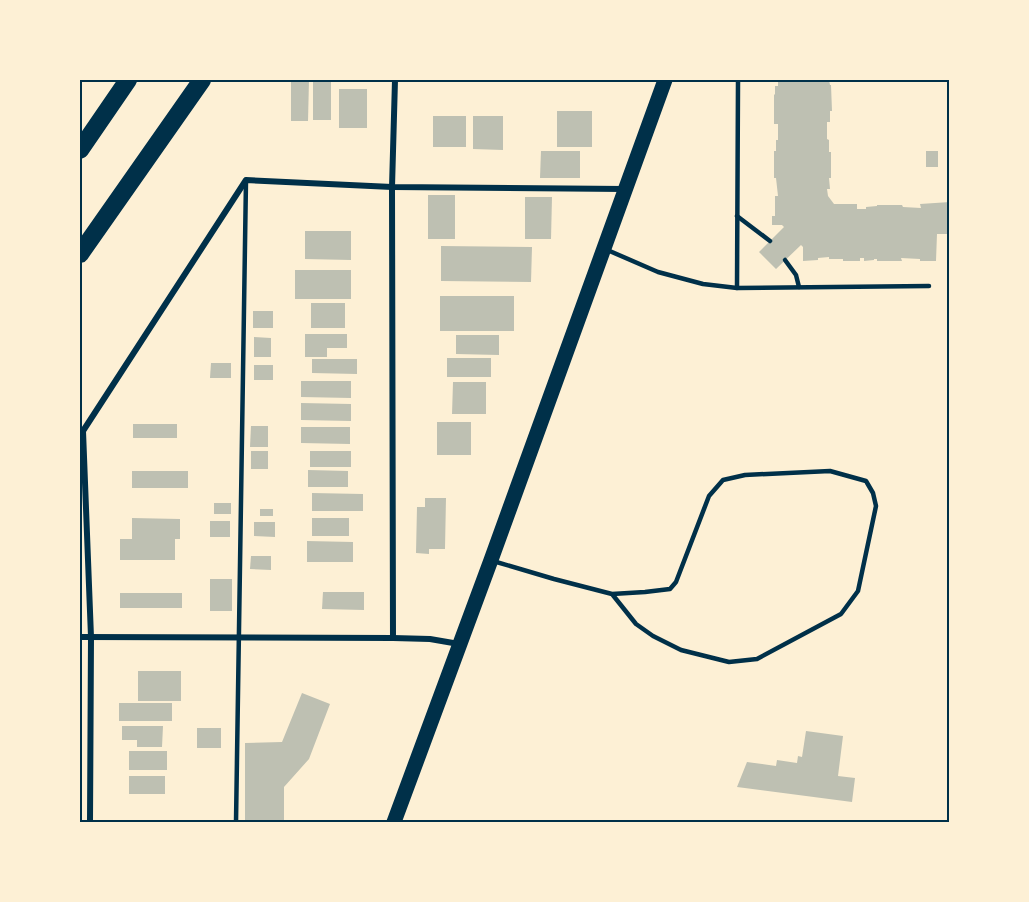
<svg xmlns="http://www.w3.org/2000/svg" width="1029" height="902" font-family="Lora,serif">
	<rect width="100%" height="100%" fill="#fdf0d5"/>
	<g fill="#bec0b2">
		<path d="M291,80H309L308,121H291Z"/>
		<rect x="313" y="80" width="18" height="40"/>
		<path d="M778,80H829L830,85H831L832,111H830V122H827V139L829,140V152H831V178H829L830,189H827L828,196L834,204H857V209H866V207L877,206V205H902L903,207L921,208L920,204L950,202V234H937L936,261H920V259L901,258L902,261H877V259H874V260L864,261V258H860V261H843V259H829V257L818,258V260L803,261V247L801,245L776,269L759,252L784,227L782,225H772V216H775V196H778L776,178H774V151H776V140H778V124H774V94L775,95V86H778Z"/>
		<rect x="339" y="89" width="28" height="39"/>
		<rect x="557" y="111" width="35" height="36"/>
		<rect x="433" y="116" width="33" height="31"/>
		<path d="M473,116H503V150L473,149Z"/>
		<path d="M541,151H580V178H540Z"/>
		<rect x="926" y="151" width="12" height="16"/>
		<rect x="428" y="195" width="27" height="44"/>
		<path d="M525,197H552L551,239H525Z"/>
		<path d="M305,231H351V260L305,259Z"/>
		<path d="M441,246L532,247L531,282L441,281Z"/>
		<rect x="295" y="270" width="56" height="29"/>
		<rect x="440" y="296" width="74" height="35"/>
		<rect x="311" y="303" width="34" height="25"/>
		<rect x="253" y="311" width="20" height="17"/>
		<path d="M305,334H347V348H327V357H305Z"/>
		<path d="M456,335H499V355L456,354Z"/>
		<path d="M254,337L271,338V357H254Z"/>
		<rect x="447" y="358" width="44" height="19"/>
		<path d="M312,359H357V374L312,373Z"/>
		<path d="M211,363H231V378H210Z"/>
		<rect x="254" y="365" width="19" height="15"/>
		<path d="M301,381H351V398L301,397Z"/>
		<path d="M453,382H486V414H452Z"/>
		<path d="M301,403L351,404V421L301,420Z"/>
		<rect x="437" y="422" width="34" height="33"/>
		<rect x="133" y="424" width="44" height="14"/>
		<path d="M251,426H268V447H250Z"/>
		<path d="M301,427H350V444L301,443Z"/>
		<rect x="251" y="451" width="17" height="18"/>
		<rect x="310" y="451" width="41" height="16"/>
		<path d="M308,470L348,471V487H308Z"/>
		<rect x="132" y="471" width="56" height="17"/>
		<path d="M312,493L363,494V511H312Z"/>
		<path d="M425,498H446L445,549H429V554L416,553L417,507H425Z"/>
		<rect x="214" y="503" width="17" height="11"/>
		<rect x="260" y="509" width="13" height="7"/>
		<path d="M132,518L180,519V539H175V560H120V539H132Z"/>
		<rect x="312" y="518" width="37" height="18"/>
		<rect x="210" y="521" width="20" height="16"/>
		<path d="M254,522H275V537L254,536Z"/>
		<path d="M307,541L353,542V562H307Z"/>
		<path d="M251,556H271V570L250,569Z"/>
		<rect x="210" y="579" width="22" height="32"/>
		<path d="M323,592H364V610L322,609Z"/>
		<rect x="120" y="593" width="62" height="15"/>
		<rect x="138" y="671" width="43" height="30"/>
		<path d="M302,693L330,704L309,759L284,787V822H245V743L282,742Z"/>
		<rect x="119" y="703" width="53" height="18"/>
		<path d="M122,726H163L162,747H137V740H122Z"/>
		<rect x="197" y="728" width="24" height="20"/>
		<path d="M806,731L843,736L838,776L855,778L852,802L737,787L747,762L776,766L777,760L797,763L798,756L802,757Z"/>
		<rect x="129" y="751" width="38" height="19"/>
		<rect x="129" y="776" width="36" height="18"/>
	</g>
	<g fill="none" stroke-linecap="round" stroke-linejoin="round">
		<g stroke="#003049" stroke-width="4.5">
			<path d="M737,216L770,241"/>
			<path d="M605,249L658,272L703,284L737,288L929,286"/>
			<path d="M785,260L796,275L799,287"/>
			<path d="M737,288L738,82"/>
			<path d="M493,561L554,579L612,594L636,624L653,636L681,650L729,662L757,659L841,614L858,591L876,506L873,493L866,481L830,471L745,475L723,480L709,496L676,582L670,589L645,592L612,594"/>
			<path d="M236,822L246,180"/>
		</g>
		<g stroke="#003049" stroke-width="6">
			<path d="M80,637L393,638L430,639L459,644"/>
			<path d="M393,638L392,187L395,80"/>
			<path d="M90,822L91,637L83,431L246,180L392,187L624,189"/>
		</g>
		<path stroke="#003049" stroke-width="15" d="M394,822L491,560L665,80"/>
		<g stroke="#003049" stroke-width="18">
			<path d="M80,150L128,80"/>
			<path d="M80,254L202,80"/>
		</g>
		<path stroke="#657d81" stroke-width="4.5" d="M949,822H950"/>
	</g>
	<rect width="1029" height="902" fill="none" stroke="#fdf0d5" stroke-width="162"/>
	<rect x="81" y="81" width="867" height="740" fill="none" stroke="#003049" stroke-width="2"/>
</svg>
